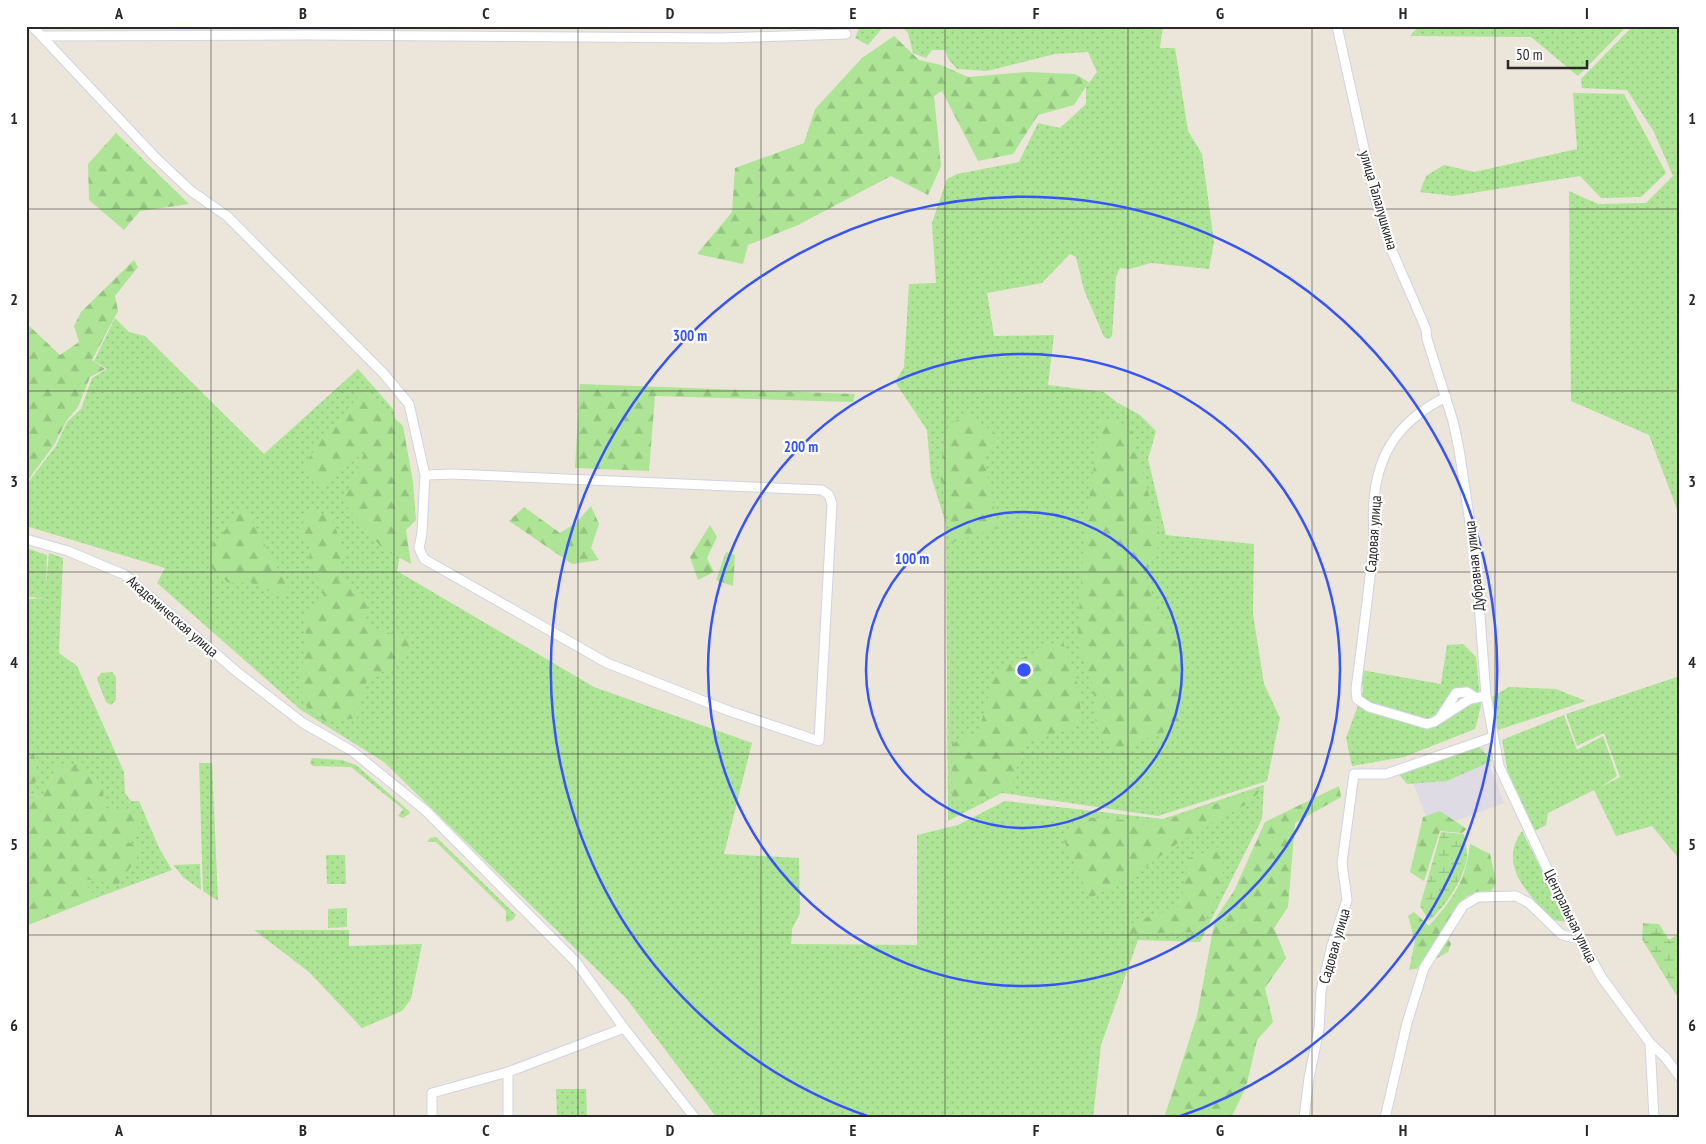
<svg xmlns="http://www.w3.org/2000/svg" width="1706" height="1144" font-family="'PT Sans Narrow',sans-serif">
	<defs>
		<pattern id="grass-dots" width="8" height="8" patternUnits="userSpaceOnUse" patternTransform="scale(1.25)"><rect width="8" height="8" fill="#ade495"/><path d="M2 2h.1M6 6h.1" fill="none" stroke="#95c480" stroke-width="1.8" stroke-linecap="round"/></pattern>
		<pattern id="forest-firs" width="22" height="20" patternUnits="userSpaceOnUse" patternTransform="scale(1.25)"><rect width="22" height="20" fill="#ade495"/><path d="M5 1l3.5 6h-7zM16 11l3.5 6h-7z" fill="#95c480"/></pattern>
		<pattern id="wetland-marsh" width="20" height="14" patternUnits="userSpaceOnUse" patternTransform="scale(1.25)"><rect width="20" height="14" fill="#ade495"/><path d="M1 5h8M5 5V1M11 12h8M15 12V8" fill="none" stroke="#95c480"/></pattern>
	</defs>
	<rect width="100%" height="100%" fill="#ece5da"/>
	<path fill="#dedbe4" d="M1483,747L1504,803L1431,830L1410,774Z"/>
	<g fill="url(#grass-dots)">
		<path d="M860,26H884L868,45L855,38Z"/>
		<path d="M901,26H1163L1160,48H1175L1188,131L1202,154L1214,242L1209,269L1151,263L1130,269L1120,268L1116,277L1112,336L1109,339L1104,337L1084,290L1076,257L1070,254L1042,283L987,293L994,336L1054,335L1048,385L1104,392L1118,403L1140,415L1156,431L1148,459L1166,535L1254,544L1253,614L1264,684L1280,718L1267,781L1158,816L1002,793L948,821L946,524L931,476L927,430L895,382L904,367L909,284L936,283L932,223L947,179L957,174L1019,162L1038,123L1060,128L1086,104V87L1097,72L1088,52L1055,54L987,71L957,69L949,60L945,50H932L926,58L913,53L908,33Z"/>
		<path d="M1419,26H1627L1578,76L1531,37L1410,36Z"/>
		<path d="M1633,26H1680V517L1649,435L1571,401L1569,191L1598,204L1646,203L1673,176L1654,132L1627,90L1582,88L1581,79Z"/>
		<path d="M1573,93L1624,94L1666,173L1641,197L1601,198L1580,176L1453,196L1420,192L1426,176L1444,165L1474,172L1577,149Z"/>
		<path d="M115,318L129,332L145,336L264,454L358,369L393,409L411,497L397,571L594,687L752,743L724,854L799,858L800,913L792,929L791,944L917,945V835L958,825L1005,801L1163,819L1264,785L1262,819L1200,942L1138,940L1101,1045L1093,1118H717L626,998L384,762L301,710L157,583L165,568L26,526V485L56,446L67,422L81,409L92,378L107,369L94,361Z"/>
		<path d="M26,548L47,555L46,585L49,553L63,558L59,653L77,666L124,772L125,793L131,801H139L159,848L172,870L96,898L80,878L143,850L127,842L138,828L104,808L57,767L42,797L26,793V599L45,598L26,597Z"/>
		<path d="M1463,644L1476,657L1481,706L1475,729L1404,757L1352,766L1346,738L1363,692L1361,670L1441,684L1447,645Z"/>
		<path d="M112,672L116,677V700L111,705L106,702L97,679L101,673Z"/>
		<path d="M1680,676V860L1652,826L1616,836L1594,790L1548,813L1546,825L1535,831L1509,779L1502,740L1564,715L1577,750L1603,736L1617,776L1601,787L1620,777L1604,733L1577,746L1566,714Z"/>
		<path d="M1509,687L1556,689L1586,701L1498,730L1492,697Z"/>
		<path d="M1478,746L1492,761L1447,781L1407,784L1398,773Z"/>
		<path d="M312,758L342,760L356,765L410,812L409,814L403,818L398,816L403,809L351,767L312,766L310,762Z"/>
		<path d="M199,763H212L218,901L203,891Z"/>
		<path d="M1522,831L1568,922L1552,920C1529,894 1497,866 1522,831Z"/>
		<path d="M436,837L516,915L513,920L506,922V911L436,842H427L430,838Z"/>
		<path d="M326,855H345L346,884H327Z"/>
		<path d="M200,864L201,890L184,878L173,865Z"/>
		<path d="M347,908V927L328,928V909Z"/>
		<path d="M254,930H349V946L422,944L411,999L402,1011L362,1028L309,972Z"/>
		<path d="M556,1089H586L587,1118H557Z"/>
	</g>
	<g fill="url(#forest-firs)">
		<path d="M894,36L919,60L941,65L968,77L1027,72L1075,74L1089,82L1074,105L1038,115L1013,154L978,161L942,91L934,96L941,166L928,195L891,176L798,225L748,245L743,264L697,254L732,212L735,168L804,143L815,109L862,58Z"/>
		<path d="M116,133L189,204L140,211L124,230L89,200L88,164Z"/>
		<path d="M134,260L138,267L115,296L118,311L92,360L105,369L90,377L78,407L67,420L54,445L26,483V323L60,355L79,342L74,326L81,312Z"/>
		<path d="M580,384L855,394L853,402L655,396L649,471L575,468Z"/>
		<path d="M364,390L403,426L413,482L416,520L406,530L411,564L382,548L343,502L366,449L325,487L303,468L320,441Z"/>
		<path d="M968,415L999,436L983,455L998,528L953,542L939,471L949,424Z"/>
		<path d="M1101,417L1131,428L1161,540L1144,579L1187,663L1179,725L1115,752L1096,726L1093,685L1077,644L1084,536Z"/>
		<path d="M591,506L599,524L591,548L599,560L572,564L509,521L524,507L560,533L576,523Z"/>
		<path d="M245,508L289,590L280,597L250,582L229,583L212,569L210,547Z"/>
		<path d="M311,509L331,518L345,551L336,577L370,600L361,619L376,630L414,639L396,665L367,680L357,718L326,722C320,718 311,713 307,707C294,688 308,641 306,617L324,597L320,582L309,563L310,545L299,529Z"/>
		<path d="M710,525L717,537L707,558L714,572L698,580L690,557Z"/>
		<path d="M726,552L735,555L733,586L716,580Z"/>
		<path d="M1062,639L1078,685L1082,725L1023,743L1012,787L976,800L952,799V744L979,731L995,671Z"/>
		<path d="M26,745L34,754L38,778L30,790L26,788Z"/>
		<path d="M83,763L103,791L104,808L139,813L138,828L128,842L143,849L118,885L80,878L96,898L26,926V793L42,797L57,767Z"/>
		<path d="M1339,786L1341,797L1295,823L1288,907L1274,928L1286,958L1265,988L1273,1022L1257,1040L1246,1087L1231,1118H1164L1197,1016L1215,919L1234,891L1265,822Z"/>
		<path d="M1260,790L1252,801L1178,843L1131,878L1090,898L1064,841L1079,817L1158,822Z"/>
		<path d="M1440,811L1467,829L1462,833L1440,831L1424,881L1410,872L1423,817Z"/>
		<path d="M1470,844L1490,854L1496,882L1491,892L1467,896L1443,928L1451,944L1448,952L1419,968L1409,970L1415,941L1408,916L1414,912L1429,926C1454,897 1465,883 1470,844Z"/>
		<path d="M1222,846L1223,881L1200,932L1126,934L1130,924L1180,906L1189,858Z"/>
	</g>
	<g fill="url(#wetland-marsh)">
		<path d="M1441,832L1464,834C1465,842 1468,851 1467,858C1462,883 1447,904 1429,921L1420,906Z"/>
		<path d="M1643,923L1659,924L1669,940L1680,933V1001L1642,939Z"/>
	</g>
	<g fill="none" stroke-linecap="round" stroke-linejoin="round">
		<defs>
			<g id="street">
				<path d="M32,26L156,158L191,191L227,216L384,374L409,404L425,475L453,474L822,490L829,495L832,504L819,741L729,711L607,663L424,559L419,548L422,533L425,475"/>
				<path d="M1337,26L1374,193L1389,244L1426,329L1427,339L1453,421L1459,449L1476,563L1486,696L1499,766L1580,939L1602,978L1650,1043L1665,1057L1680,1077"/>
				<path d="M43,36L308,35L721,38L846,34"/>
				<path d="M1446,397C1402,419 1378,450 1374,500C1372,517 1375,533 1373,550C1368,596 1362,643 1356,689L1357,699L1369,707L1427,724L1434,722L1470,699L1486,696"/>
				<path d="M26,539L68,551L125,575L237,672L303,723L352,751L425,810L576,962L624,1028L508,1072L432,1093V1118"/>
				<path d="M1441,716L1456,693L1467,692L1476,698"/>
				<path d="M624,1028L695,1118"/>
				<path d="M1650,1043L1654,1118"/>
				<path d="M508,1072V1118"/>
				<path d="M1304,1118L1309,1078L1319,1029L1321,991L1332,945L1347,900L1342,863L1354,774H1386L1493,737"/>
				<path d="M1385,1118L1407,1023L1424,968L1463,906L1478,897L1516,896L1529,903L1562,935L1580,939"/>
			</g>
		</defs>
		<use href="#street" stroke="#d0d3e3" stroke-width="11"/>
		<use href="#street" stroke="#fff" stroke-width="9"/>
	</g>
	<path fill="none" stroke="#292929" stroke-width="1" stroke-opacity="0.55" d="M211,26V1118M394,26V1118M578,26V1118M761,26V1118M945,26V1118M1128,26V1118M1312,26V1118M1495,26V1118M26,209H1680M26,391H1680M26,572H1680M26,754H1680M26,935H1680"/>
	<g fill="none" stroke="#3654fd" stroke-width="2.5">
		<circle cx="1024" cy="670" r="158"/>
		<circle cx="1024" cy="670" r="316"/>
		<path d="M870 1117A473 473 0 1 1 1178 1117"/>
	</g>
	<g text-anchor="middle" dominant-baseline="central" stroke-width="4.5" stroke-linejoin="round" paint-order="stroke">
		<g font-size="15" fill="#292929" stroke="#fff">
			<text transform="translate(1379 200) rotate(74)">улица Талалушкина</text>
			<text transform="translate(1373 534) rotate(-86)">Садовая улица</text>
			<text transform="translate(1474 566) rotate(-96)">Дубравная улица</text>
			<text transform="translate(173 616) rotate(41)">Академическая улица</text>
			<text transform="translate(1571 916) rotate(64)">Центральная улица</text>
			<text transform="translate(1334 946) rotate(-74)">Садовая улица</text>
		</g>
	</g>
	<circle cx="1024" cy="670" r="8" fill="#3654fd" stroke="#fff" stroke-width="2.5"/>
	<g font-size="15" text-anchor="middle" font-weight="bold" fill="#3654fd" stroke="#fff" stroke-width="4.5" stroke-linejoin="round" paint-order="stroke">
		<text x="690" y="341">300 m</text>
		<text x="801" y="452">200 m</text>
		<text x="912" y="564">100 m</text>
	</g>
	<rect width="1706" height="1144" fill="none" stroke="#ffffff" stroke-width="55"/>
	<path d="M1508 60v8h79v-8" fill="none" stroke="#292929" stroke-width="2.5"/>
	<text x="1516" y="60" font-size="15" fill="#292929" stroke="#ffffff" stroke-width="4" paint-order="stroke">50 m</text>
	<rect x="28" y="28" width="1650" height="1088" fill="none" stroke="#292929" stroke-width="2"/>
	<g font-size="16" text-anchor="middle" font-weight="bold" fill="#292929">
		<text x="119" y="19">A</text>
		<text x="303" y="19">B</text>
		<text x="486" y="19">C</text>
		<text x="670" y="19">D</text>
		<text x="853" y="19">E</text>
		<text x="1036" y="19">F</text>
		<text x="1220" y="19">G</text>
		<text x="1403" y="19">H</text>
		<text x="1587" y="19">I</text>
		<text x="14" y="124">1</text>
		<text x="1692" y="124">1</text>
		<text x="14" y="305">2</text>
		<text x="1692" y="305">2</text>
		<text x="14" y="487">3</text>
		<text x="1692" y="487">3</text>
		<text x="14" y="668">4</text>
		<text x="1692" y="668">4</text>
		<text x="14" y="850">5</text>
		<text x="1692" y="850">5</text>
		<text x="14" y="1031">6</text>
		<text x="1692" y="1031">6</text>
		<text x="119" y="1136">A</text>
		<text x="303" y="1136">B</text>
		<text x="486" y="1136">C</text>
		<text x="670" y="1136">D</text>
		<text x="853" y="1136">E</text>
		<text x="1036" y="1136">F</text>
		<text x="1220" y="1136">G</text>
		<text x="1403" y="1136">H</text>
		<text x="1587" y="1136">I</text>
	</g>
</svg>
